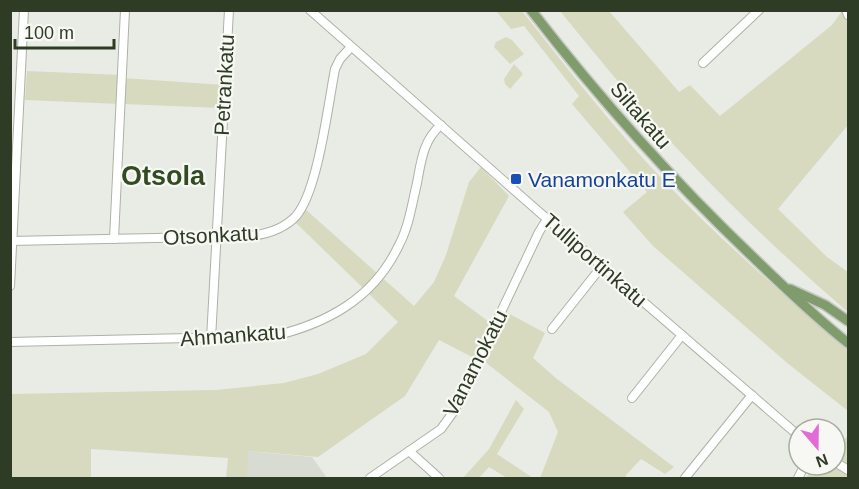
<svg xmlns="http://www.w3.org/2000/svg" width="859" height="489" font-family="Arial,sans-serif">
	<rect width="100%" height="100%" fill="#e8ece4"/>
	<path fill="#d8dbd2" d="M247,451L312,457L327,478H247Z"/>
	<g fill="#d7dabf">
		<path d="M498,11H522C568,69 614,129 666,183C723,243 786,296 848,350V411L786,362L653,246L623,212L647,192L572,104L579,96L524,26L511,29L497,12Z"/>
		<path d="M560,11H609L679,92L690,85L720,116L832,25L842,11H848V125L778,209L827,257L848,272V312C770,245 694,171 627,92C604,65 582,38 560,11Z"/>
		<path d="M506,37L512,40L524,54L510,64L494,47L496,42Z"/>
		<path d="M514,64L523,74L510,89L505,84L504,79Z"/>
		<path d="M27,71L121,75L120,104L25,100Z"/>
		<path d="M123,78L224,85L222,108L122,104Z"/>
		<path d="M481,167L509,196L454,296L492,324L476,359L439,340L405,396L318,457L248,451L247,478H226L228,458L91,449V478H11L10,394L216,390L284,383L318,374L366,354L398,322L294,221L304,208L414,306L434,282L446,255L469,182Z"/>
		<path d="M508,313L545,333L533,358L557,379L674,467L665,474L641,459L626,475V478H540L558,432L549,412L485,362Z"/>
		<path d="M516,400L524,409L497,454L533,478H507L489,467L479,478H463L489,449Z"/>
		<path d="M848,436V478H806L814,465H835V449Z"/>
	</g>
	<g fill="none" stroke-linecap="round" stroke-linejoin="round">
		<defs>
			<g id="minor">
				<path d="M310,10L538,211L799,436"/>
				<path d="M846,10L848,15"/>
				<path d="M703,63L759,10"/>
				<path d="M114,239L125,10"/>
				<path d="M10,241L250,236C268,234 284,229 296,216C318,191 328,105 335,69L340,59L351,47"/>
				<path d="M10,286L24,10"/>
				<path d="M552,329L602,266"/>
				<path d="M211,339L229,10"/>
				<path d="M10,342L274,336C328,323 374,298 399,245C409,226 412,204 417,183C421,162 423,140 441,125"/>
				<path d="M632,398L682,335"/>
				<path d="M409,451L439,478"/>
				<path d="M835,462L848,470"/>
				<path d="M370,478L441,429L454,411L539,232L547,219"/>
				<path d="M685,478L752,395"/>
				<path d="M798,478L805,465"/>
			</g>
			<g id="major">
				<path d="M531,10C599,98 673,181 754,258C784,287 815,317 848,343"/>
				<path d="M790,289L825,305L848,321"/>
			</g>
		</defs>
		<use href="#minor" stroke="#acb3a7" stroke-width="10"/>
		<use href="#major" stroke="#c4c8c2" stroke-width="12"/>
		<use href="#minor" stroke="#fff" stroke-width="8"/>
		<use href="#major" stroke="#809c6d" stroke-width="9"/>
	</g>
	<rect fill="#1a4fb4" stroke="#f7f8f4" stroke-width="2" x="510" y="173" width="12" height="12" rx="3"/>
	<g text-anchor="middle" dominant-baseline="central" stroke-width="4.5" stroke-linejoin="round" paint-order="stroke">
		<g font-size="21" fill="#2e3b25" stroke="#f7f8f4">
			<text transform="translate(224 85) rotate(-87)">Petrankatu</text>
			<text transform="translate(641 115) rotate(49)">Siltakatu</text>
			<text transform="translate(211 235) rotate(-3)">Otsonkatu</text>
			<text transform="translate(595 260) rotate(41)">Tulliportinkatu</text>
			<text transform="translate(233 335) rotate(-4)">Ahmankatu</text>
			<text transform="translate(475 363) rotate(-63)">Vanamokatu</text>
		</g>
		<g font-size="21" fill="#164399" stroke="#f7f8f4" text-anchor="start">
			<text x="528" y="179">Vanamonkatu E</text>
		</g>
		<g font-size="27" font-weight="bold" fill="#334b23" stroke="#f7f8f4">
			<text x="163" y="176">Otsola</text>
		</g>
	</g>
	<rect width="859" height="489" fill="none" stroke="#2e3b25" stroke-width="24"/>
	<g transform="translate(817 447) rotate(160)"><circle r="28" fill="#f7f8f4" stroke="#a7aca1" stroke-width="1.5"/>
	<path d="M0-4.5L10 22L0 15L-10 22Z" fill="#e26bd6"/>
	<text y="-9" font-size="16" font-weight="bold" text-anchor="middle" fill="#2e3b25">N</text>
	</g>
	<path d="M15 39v9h99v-9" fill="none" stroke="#2e3b25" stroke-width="3"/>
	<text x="24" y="39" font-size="18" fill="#2e3b25" stroke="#f7f8f4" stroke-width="4.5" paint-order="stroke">100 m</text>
</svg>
